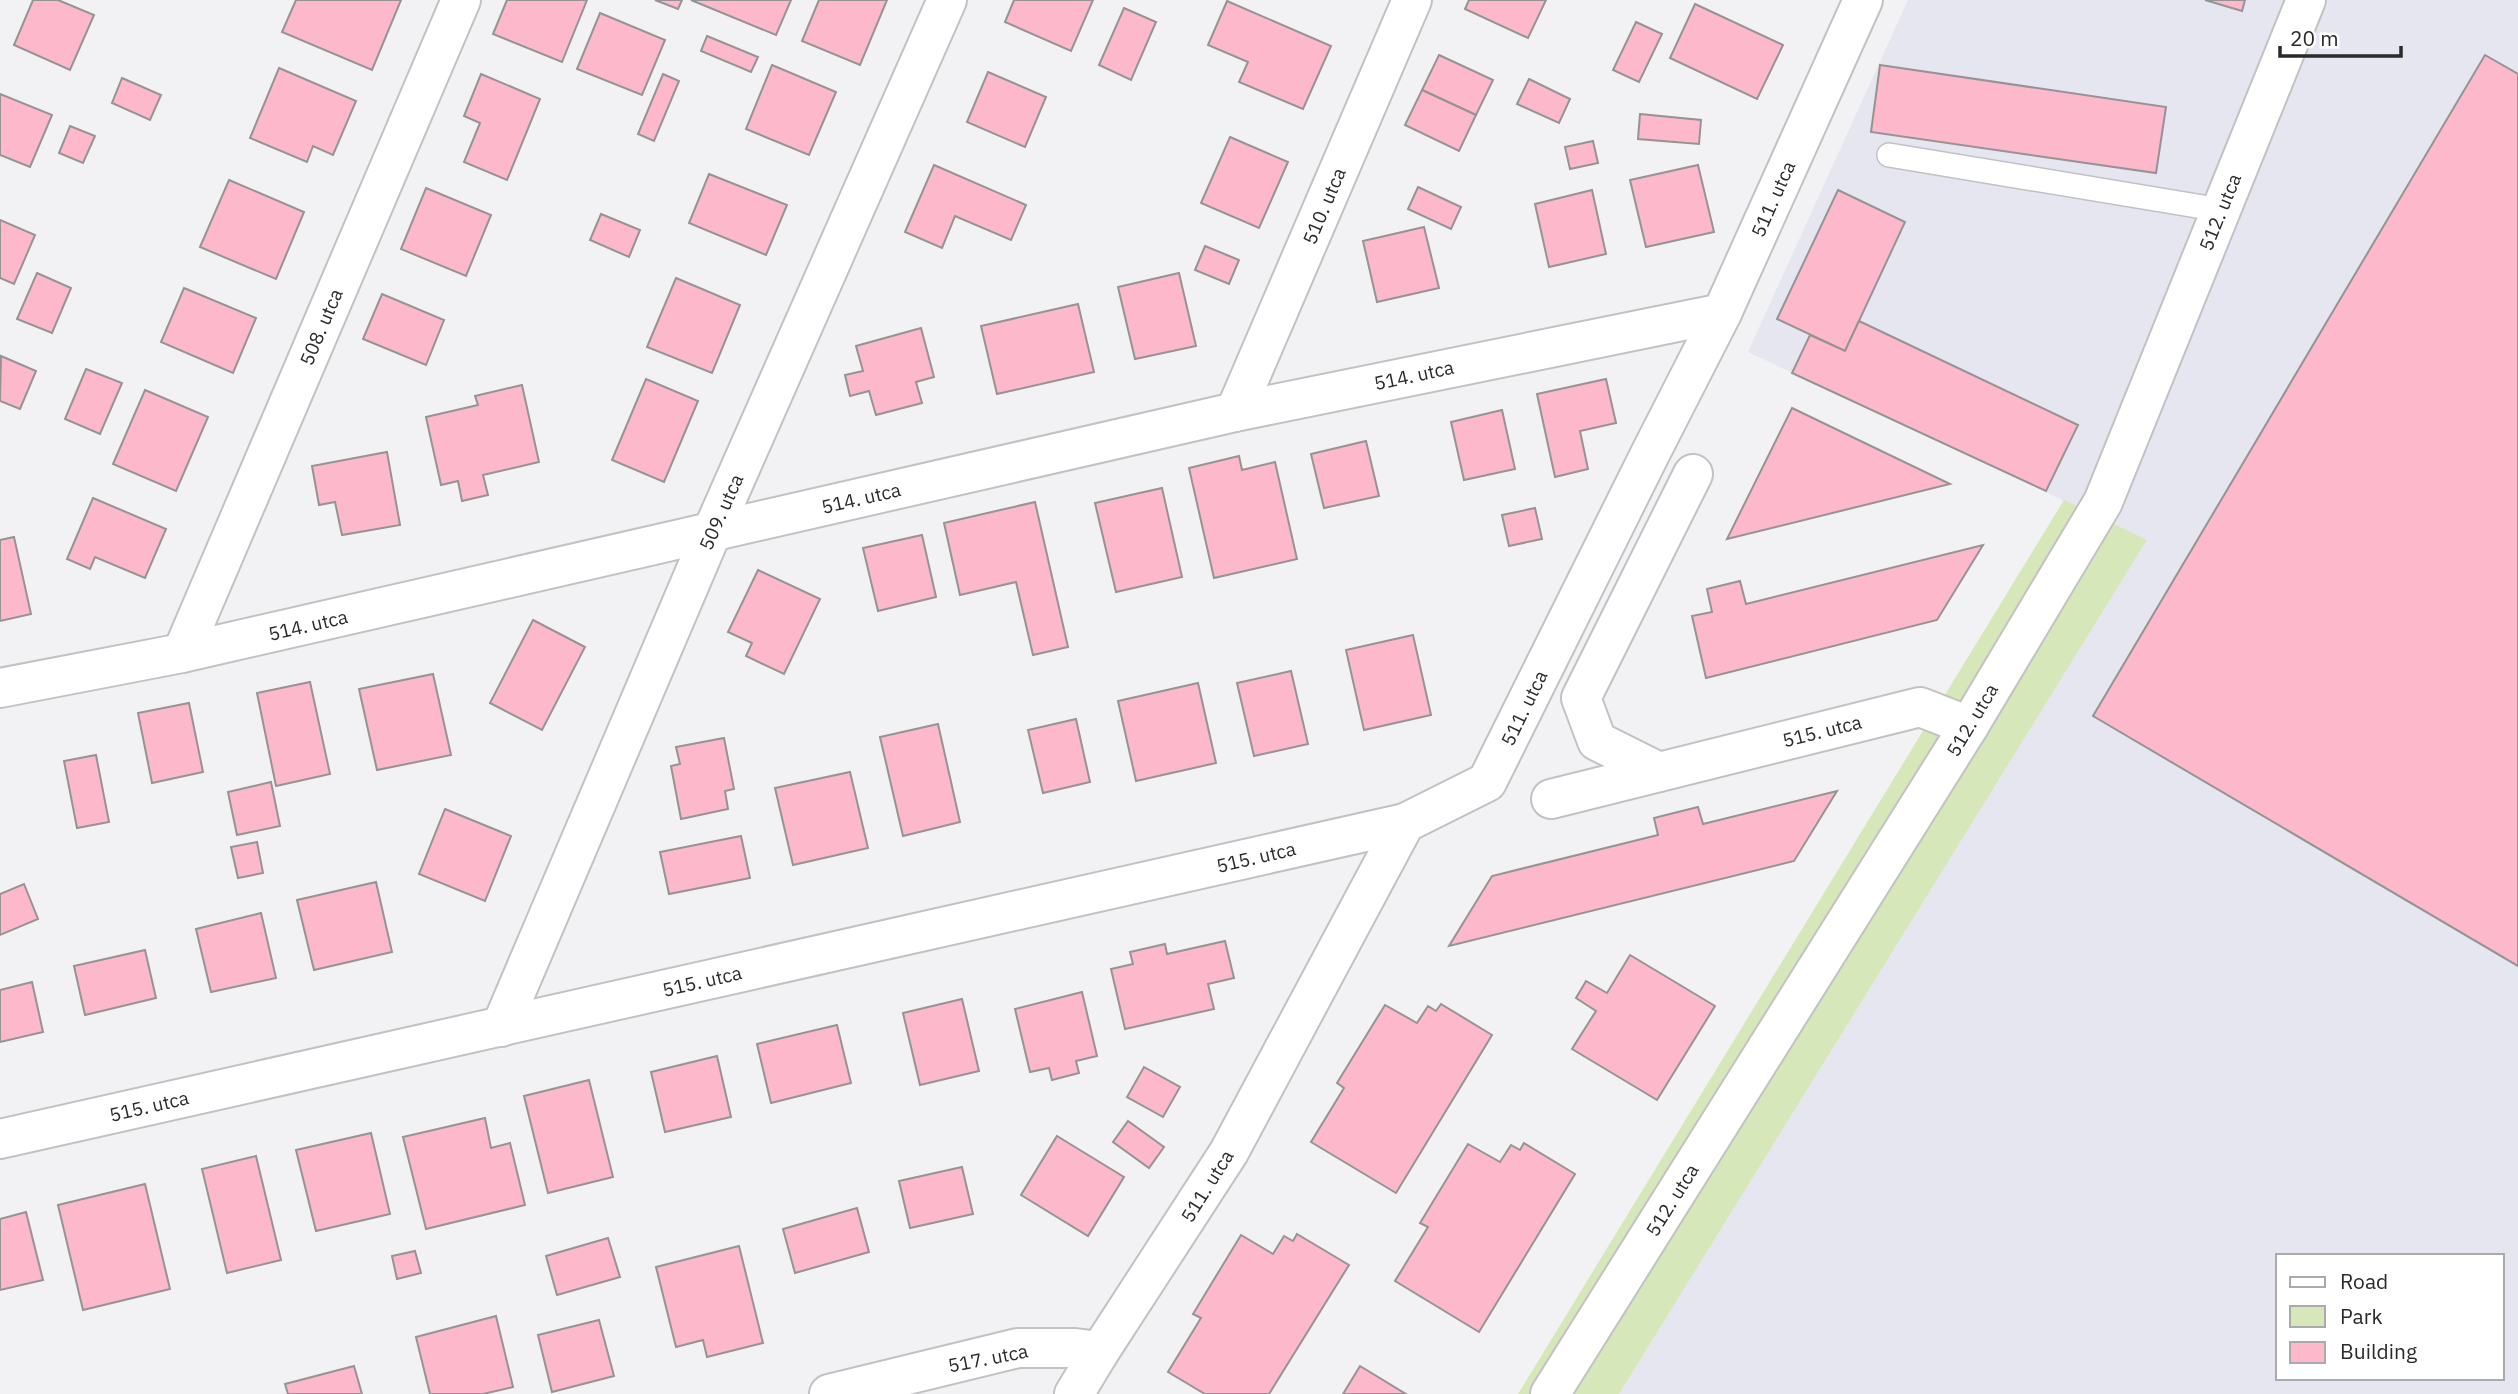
<svg xmlns="http://www.w3.org/2000/svg" width="2518" height="1394" font-family="'IBM Plex Sans',sans-serif">
	<rect width="100%" height="100%" fill="#f2f2f4"/>
	<path fill="#e5e6ef" fill-rule="evenodd" d="M1908,0H2518V1394H1619L2147,540L1748,352ZM2278,1256H2502V1378H2278Z"/>
	<path fill="#d6e7b9" d="M2064,500L2147,540L1619,1394H1518Z"/>
	<g fill="#feb8cc" stroke="#959393" stroke-width="2">
		<path d="M33,0H58L94,15L70,70L14,45Z"/>
		<path d="M296,0H401L372,70L282,32Z"/>
		<path d="M507,0H587L562,62L493,34Z"/>
		<path d="M655,0H682L678,9Z"/>
		<path d="M691,0H791L776,35Z"/>
		<path d="M819,0H887L860,65L802,41Z"/>
		<path d="M1014,0H1093L1071,51L1005,22Z"/>
		<path d="M1469,0H1546L1528,38L1465,9Z"/>
		<path d="M2205,0H2245L2242,11Z"/>
		<path d="M1227,1L1331,46L1303,109L1239,82L1248,62L1208,45Z"/>
		<path d="M1695,4L1783,45L1757,99L1670,58Z"/>
		<path d="M1124,8L1156,22L1131,80L1099,65Z"/>
		<path d="M600,13L665,40L642,95L577,69Z"/>
		<path d="M1636,22L1662,34L1639,82L1613,70Z"/>
		<path d="M707,36L758,57L751,72L701,51Z"/>
		<path d="M1439,55L1493,80L1476,115L1422,90Z"/>
		<path d="M2485,55L2518,74V966L2093,716Z"/>
		<path d="M772,65L836,92L809,155L746,129Z"/>
		<path d="M1880,65L2166,107L2156,173L1871,132Z"/>
		<path d="M279,68L356,101L333,155L313,146L307,162L250,138Z"/>
		<path d="M988,72L1046,97L1025,147L967,122Z"/>
		<path d="M481,74L540,99L507,180L464,162L480,123L464,116Z"/>
		<path d="M663,74L679,81L654,141L638,134Z"/>
		<path d="M122,78L161,95L150,120L112,103Z"/>
		<path d="M1529,79L1570,99L1559,123L1517,104Z"/>
		<path d="M1422,90L1476,115L1459,151L1405,125Z"/>
		<path d="M0,94L52,115L30,167L0,155Z"/>
		<path d="M1640,114L1701,120L1699,144L1638,139Z"/>
		<path d="M70,126L95,136L83,163L59,153Z"/>
		<path d="M1230,137L1288,162L1259,228L1201,203Z"/>
		<path d="M1593,141L1598,163L1570,169L1565,147Z"/>
		<path d="M934,165L1026,205L1011,240L955,216L942,248L905,232Z"/>
		<path d="M1698,165L1714,232L1646,247L1630,180Z"/>
		<path d="M709,174L787,205L766,255L689,223Z"/>
		<path d="M229,180L304,212L276,279L200,247Z"/>
		<path d="M1418,187L1461,207L1451,229L1408,209Z"/>
		<path d="M426,188L491,215L466,276L401,249Z"/>
		<path d="M1592,190L1606,254L1549,267L1535,204Z"/>
		<path d="M1838,190L1905,222L1845,351L1777,319Z"/>
		<path d="M601,214L640,230L629,257L590,240Z"/>
		<path d="M0,220L35,235L14,284L0,278Z"/>
		<path d="M1424,227L1439,288L1377,302L1363,241Z"/>
		<path d="M1205,246L1239,260L1229,284L1195,270Z"/>
		<path d="M37,273L71,288L52,333L17,319Z"/>
		<path d="M1179,273L1196,346L1135,359L1118,287Z"/>
		<path d="M676,278L740,305L712,373L647,347Z"/>
		<path d="M184,288L256,318L233,373L161,342Z"/>
		<path d="M382,294L444,320L426,365L363,339Z"/>
		<path d="M1078,304L1094,372L997,394L981,326Z"/>
		<path d="M1859,321L2078,425L2046,491L1792,373L1810,335L1845,351Z"/>
		<path d="M921,328L934,377L916,382L922,403L876,415L869,391L850,396L845,375L863,371L856,346Z"/>
		<path d="M1,356L36,371L20,409L0,401Z"/>
		<path d="M86,369L122,383L100,434L65,419Z"/>
		<path d="M646,379L698,401L664,482L612,460Z"/>
		<path d="M1606,379L1616,423L1580,431L1588,469L1555,477L1537,394Z"/>
		<path d="M522,385L539,462L483,475L488,495L462,501L458,481L441,485L426,417L478,405L475,396Z"/>
		<path d="M145,390L208,417L176,491L113,464Z"/>
		<path d="M1792,408L1950,484L1727,539Z"/>
		<path d="M1502,410L1515,469L1464,480L1451,422Z"/>
		<path d="M1366,441L1379,496L1324,508L1311,454Z"/>
		<path d="M387,452L400,525L342,535L335,502L319,505L312,466Z"/>
		<path d="M1239,456L1242,470L1275,462L1297,559L1214,578L1189,468Z"/>
		<path d="M1162,488L1182,577L1116,592L1095,503Z"/>
		<path d="M93,498L166,529L145,578L95,557L90,569L67,559Z"/>
		<path d="M1035,502L1068,647L1033,655L1016,582L960,595L944,523Z"/>
		<path d="M1535,508L1542,539L1509,546L1502,515Z"/>
		<path d="M922,535L936,597L878,611L863,548Z"/>
		<path d="M14,537L31,614L0,621V540Z"/>
		<path d="M1983,545L1937,620L1706,678L1692,616L1712,612L1707,589L1740,581L1746,604Z"/>
		<path d="M758,570L820,599L784,674L746,656L752,643L728,632Z"/>
		<path d="M533,620L585,647L542,730L490,703Z"/>
		<path d="M1413,635L1431,715L1364,730L1346,650Z"/>
		<path d="M1291,671L1308,744L1254,756L1237,683Z"/>
		<path d="M433,674L451,755L377,770L359,689Z"/>
		<path d="M310,682L330,774L276,786L257,693Z"/>
		<path d="M1198,683L1216,763L1136,781L1118,701Z"/>
		<path d="M189,703L203,772L152,783L138,713Z"/>
		<path d="M1076,719L1090,782L1043,793L1028,730Z"/>
		<path d="M938,724L960,822L903,836L880,737Z"/>
		<path d="M724,738L734,789L725,791L728,809L681,819L671,766L680,764L676,747Z"/>
		<path d="M96,755L109,822L77,828L64,761Z"/>
		<path d="M850,772L868,848L793,865L775,788Z"/>
		<path d="M271,782L280,826L237,835L228,792Z"/>
		<path d="M1837,791L1794,861L1449,946L1492,876L1658,835L1654,818L1698,807L1703,824Z"/>
		<path d="M445,809L511,836L485,901L419,874Z"/>
		<path d="M741,836L750,878L669,894L660,852Z"/>
		<path d="M257,842L263,873L238,878L231,847Z"/>
		<path d="M376,882L392,952L314,970L297,900Z"/>
		<path d="M24,884L38,919L0,935V894Z"/>
		<path d="M261,913L276,978L211,992L196,929Z"/>
		<path d="M1225,941L1234,978L1208,984L1214,1009L1125,1029L1111,969L1133,964L1130,952L1165,944L1167,954Z"/>
		<path d="M145,950L156,998L85,1015L74,966Z"/>
		<path d="M1630,955L1715,1006L1657,1100L1572,1049L1596,1011L1576,998L1586,981L1607,993Z"/>
		<path d="M32,982L43,1032L0,1042V990Z"/>
		<path d="M1082,992L1097,1056L1076,1061L1079,1073L1052,1080L1049,1068L1030,1072L1015,1009Z"/>
		<path d="M962,999L979,1071L920,1085L903,1013Z"/>
		<path d="M1441,1004L1492,1035L1396,1193L1311,1142L1344,1088L1337,1083L1385,1005L1417,1023L1428,1006L1436,1011Z"/>
		<path d="M837,1025L851,1083L771,1103L757,1044Z"/>
		<path d="M717,1056L731,1117L665,1132L651,1072Z"/>
		<path d="M1144,1067L1180,1087L1163,1117L1127,1097Z"/>
		<path d="M589,1080L613,1177L548,1193L524,1096Z"/>
		<path d="M485,1118L491,1148L510,1143L525,1205L426,1229L403,1137Z"/>
		<path d="M1128,1121L1164,1147L1149,1168L1113,1142Z"/>
		<path d="M371,1133L390,1214L316,1231L296,1150Z"/>
		<path d="M1057,1136L1124,1177L1088,1236L1021,1195Z"/>
		<path d="M1524,1143L1575,1174L1479,1332L1395,1281L1428,1227L1420,1223L1468,1144L1500,1162L1511,1145L1520,1150Z"/>
		<path d="M256,1156L281,1260L227,1273L202,1169Z"/>
		<path d="M962,1167L973,1214L910,1228L899,1181Z"/>
		<path d="M145,1184L170,1289L83,1310L58,1205Z"/>
		<path d="M857,1208L869,1252L795,1273L783,1229Z"/>
		<path d="M26,1212L43,1280L0,1290V1219Z"/>
		<path d="M1297,1234L1349,1265L1269,1394H1205L1168,1372L1201,1318L1193,1314L1241,1235L1273,1254L1284,1236L1293,1241Z"/>
		<path d="M608,1238L620,1277L557,1295L546,1256Z"/>
		<path d="M739,1246L763,1343L707,1357L703,1340L676,1347L656,1267Z"/>
		<path d="M415,1251L421,1273L397,1279L392,1256Z"/>
		<path d="M496,1316L513,1387L483,1394H430L416,1337Z"/>
		<path d="M599,1320L614,1376L552,1392L538,1335Z"/>
		<path d="M354,1366L362,1394H288L285,1384Z"/>
		<path d="M1360,1366L1406,1394H1343Z"/>
	</g>
	<g fill="none" stroke-linecap="round" stroke-linejoin="round">
		<defs>
			<path id="service" d="M1889,155L2221,210"/>
			<g id="minor">
				<path d="M1235,412L1412,0"/>
				<path d="M182,653L461,0"/>
				<path d="M0,688L182,653L1235,412L1722,313"/>
				<path d="M1659,772L1597,741L1581,698L1693,474"/>
				<path d="M1551,799L1920,707L1969,726"/>
				<path d="M501,1027L712,532L947,0"/>
				<path d="M0,1139L1405,823"/>
				<path d="M1100,1351L1229,1152L1405,823L1487,782L1651,452L1722,313L1863,0"/>
				<path d="M829,1394L1018,1348H1075L1100,1351L1074,1394"/>
				<path d="M1550,1394L1969,726L2103,502L2306,0"/>
			</g>
		</defs>
		<use href="#service" stroke="#c2c2c4" stroke-width="26"/>
		<use href="#minor" stroke="#c2c2c4" stroke-width="42"/>
		<use href="#service" stroke="#fff" stroke-width="23"/>
		<use href="#minor" stroke="#fff" stroke-width="38"/>
	</g>
	<g text-anchor="middle" dominant-baseline="central" stroke-width="5" stroke-linejoin="round" paint-order="stroke">
		<g font-size="19" fill="#2a2a2b" stroke="#fff">
			<text transform="translate(1773 199) rotate(-66)">511. utca</text>
			<text transform="translate(1324 206) rotate(-67)">510. utca</text>
			<text transform="translate(2220 212) rotate(-68)">512. utca</text>
			<text transform="translate(321 327) rotate(-67)">508. utca</text>
			<text transform="translate(1414 375) rotate(-12)">514. utca</text>
			<text transform="translate(861 498) rotate(-13)">514. utca</text>
			<text transform="translate(721 512) rotate(-66)">509. utca</text>
			<text transform="translate(308 625) rotate(-13)">514. utca</text>
			<text transform="translate(1524 708) rotate(-64)">511. utca</text>
			<text transform="translate(1972 720) rotate(-59)">512. utca</text>
			<text transform="translate(1822 731) rotate(-14)">515. utca</text>
			<text transform="translate(1256 857) rotate(-13)">515. utca</text>
			<text transform="translate(702 981) rotate(-13)">515. utca</text>
			<text transform="translate(149 1106) rotate(-13)">515. utca</text>
			<text transform="translate(1207 1186) rotate(-58)">511. utca</text>
			<text transform="translate(1672 1200) rotate(-58)">512. utca</text>
			<text transform="translate(988 1358) rotate(-11)">517. utca</text>
		</g>
	</g>
	<rect x="2276" y="1254" width="228" height="126" fill="#ffffff" stroke="#aaaaaa" stroke-width="2"/>
	<rect x="2290" y="1277" width="35" height="10" fill="#ffffff" stroke="#aaaaaa" stroke-width="2"/>
	<text x="2340" y="1289" font-size="21" fill="#2a2a2b">Road</text>
	<rect x="2290" y="1306" width="35" height="21" fill="#d6e7b9" stroke="#aaaaaa" stroke-width="2"/>
	<text x="2340" y="1324" font-size="21" fill="#2a2a2b">Park</text>
	<rect x="2290" y="1342" width="35" height="21" fill="#feb8cc" stroke="#aaaaaa" stroke-width="2"/>
	<text x="2340" y="1359" font-size="21" fill="#2a2a2b">Building</text>
	<path d="M2280 46v10h121v-10" fill="none" stroke="#2a2a2b" stroke-width="3.5"/>
	<text x="2290" y="46" font-size="21" fill="#2a2a2b" stroke="#ffffff" stroke-width="5" paint-order="stroke">20 m</text>
</svg>
